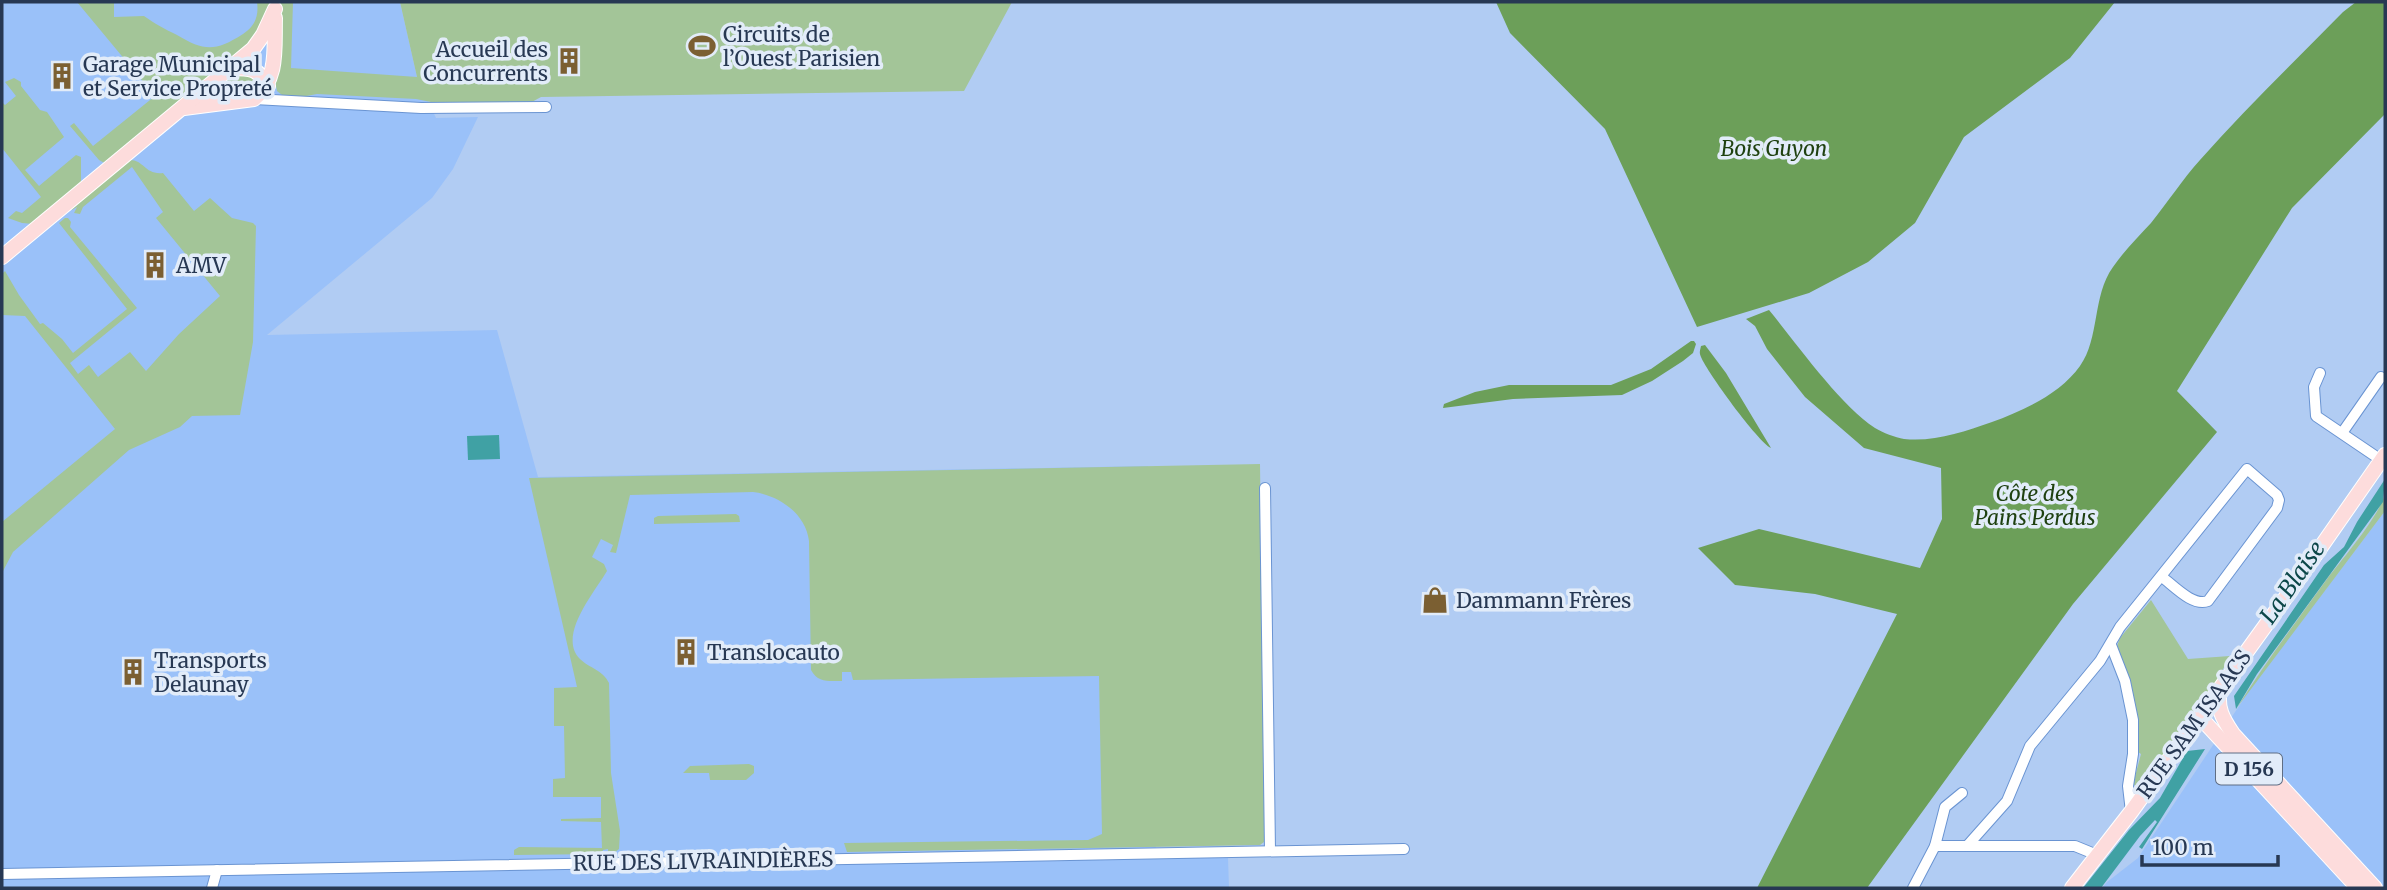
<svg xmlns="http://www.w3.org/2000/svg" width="2387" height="890" font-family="Merriweather,serif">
	<rect width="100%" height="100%" fill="#b1ccf3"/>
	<g fill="#9ac1f9">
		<path d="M4,2H400L417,77L436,118L478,117L453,169L432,198L267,335L497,330L538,477L1148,466L1156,858H1228L1229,888H2V3Z"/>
		<path d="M2385,511V888H2102L2107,882L2138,858L2253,685Z"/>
	</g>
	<g fill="#a3c598">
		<path d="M77,2H114V17L144,16C155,24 165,29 177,35C204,51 215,52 243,34C255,26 259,16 257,2H271L257,39L210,80L192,88L174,105L167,115L106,164L99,160L70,126L74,123L93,146L155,96Z"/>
		<path d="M280,2H293L291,68L417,77L400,2H1012L964,91L541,97L530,103L441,104L416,99L317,94L301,97L282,95L277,91L275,81Z"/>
		<path d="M245,72L260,83L254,92L203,101L201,95L230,75Z"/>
		<path d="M14,78L21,82V86L40,110L47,112L64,137L25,170L39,186L76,155L81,157V185L34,224L22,223L8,218L16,211L22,213L41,197L2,148V102L5,105L16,96L5,82Z"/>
		<path d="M130,160C144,160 145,175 163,173L194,211L210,198L232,218L253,223L256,226L253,342L240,415L192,416L180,427L129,450L13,552L2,573V522L115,429L25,316L2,315V274L5,271L19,295L40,324L43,323L62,339L73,353L127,309L59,223L65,218H68L71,222L70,227L137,308L70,363L78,374L89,365L98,377L130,352L146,371L179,334L220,296L156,218L163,212L132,167L83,207L80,214L74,213L77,207L72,210L73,204Z"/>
		<path d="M1260,464L1265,835L1264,842L1260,845L847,852L844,843L1088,840L1102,834L1099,676L853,680L851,672H842V681C829,681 818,683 811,670L809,541C806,514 779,495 753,492L630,495L616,553L610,552L613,545L601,539L592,557L604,564L607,571C594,593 557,636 580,659C589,668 603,670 609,683L611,773L620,831L619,849L614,853H608V849L603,850L602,854L514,855V850L519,847L602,848L601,822L561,821V819L601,818V797H553V779L565,778L564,726H554V688L577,687L529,478Z"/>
		<path d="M2385,494V511L2236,709C2264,664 2296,622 2327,579C2343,558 2378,518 2385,494Z"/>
		<path d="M736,514L739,516L740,522L654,524V518L658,516Z"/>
		<path d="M2151,600L2188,659L2230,656L2214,686L2142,785L2138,788L2133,784L2141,754L2138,752C2140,714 2131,681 2117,646L2120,638Z"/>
		<path d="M749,764L754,766V773L746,780H710L709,773H683L690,766Z"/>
	</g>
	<g fill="#6c9f59">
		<path d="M1496,2H2115L2070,58L1964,137L1915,223L1868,262L1809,293L1697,327L1605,129L1510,33Z"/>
		<path d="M2356,2H2385V114L2292,208L2177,391L2217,432L2073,604L1867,888H1757L1897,614L1815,594L1735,585L1698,548L1759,529L1920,568L1942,519L1941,468L1864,448L1805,397L1767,349L1755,326L1746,319L1769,310C1797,344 1839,404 1875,428C1883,433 1895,437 1904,439C1935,442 1963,432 1992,422C2023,411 2060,394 2080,366C2100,338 2092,296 2113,267C2124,251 2138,237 2151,223C2168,202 2182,180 2200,160C2245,109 2295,61 2343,12Z"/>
		<path d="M1691,341H1694L1696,344L1693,353L1683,361L1652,381L1622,395L1513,399L1443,408L1444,404L1475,392L1509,385H1611L1651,369Z"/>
		<path d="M1705,345L1726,373L1771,448C1758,442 1707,372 1701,357C1699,352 1700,351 1701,346Z"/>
	</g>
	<g fill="#40a1a4">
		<path d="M499,435L500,459L468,460L467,436Z"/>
		<path d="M2385,479L2383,502L2257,674L2236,709L2234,696L2324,565L2344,547L2357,522Z"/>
		<path d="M2205,749L2142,849L2139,847L2157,822L2155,820L2140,836L2101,888H2083L2129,830L2160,798L2187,751Z"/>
	</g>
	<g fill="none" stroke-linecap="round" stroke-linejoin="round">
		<defs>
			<g id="minor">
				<path d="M254,99L421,108L546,107"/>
				<path d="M2320,373L2314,387L2316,416L2381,460"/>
				<path d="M2342,433L2381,377"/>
				<path d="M1265,488L1270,851"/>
				<path d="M2111,645L2125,681L2133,720V754L2128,786L2131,812"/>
				<path d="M1935,846H2075L2097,855"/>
				<path d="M1967,846L2007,801L2030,746L2100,661L2120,627L2247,469L2277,495L2279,500L2277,508L2208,601C2193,607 2174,586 2162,577"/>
				<path d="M2,874L1404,849"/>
				<path d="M212,888L217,870"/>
				<path d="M1913,888L1935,846L1945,807L1962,793"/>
			</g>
			<g id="major">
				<path d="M232,68C251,68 258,68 268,86"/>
				<path d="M184,108L254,99C279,79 274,48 275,18"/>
				<path d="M2,257L253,49L263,35L275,9"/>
				<path d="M2220,689C2216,708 2223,719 2233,734L2375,888"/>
				<path d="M2200,717L2358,888"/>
				<path d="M2072,888L2131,812L2286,597L2385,455"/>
			</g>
		</defs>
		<use href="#minor" stroke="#6a94d2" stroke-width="12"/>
		<use href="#major" stroke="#fff" stroke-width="16"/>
		<use href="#minor" stroke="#fff" stroke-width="10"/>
		<use href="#major" stroke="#fddcdc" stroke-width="14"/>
	</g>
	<defs>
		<symbol id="stadium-bare" viewBox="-9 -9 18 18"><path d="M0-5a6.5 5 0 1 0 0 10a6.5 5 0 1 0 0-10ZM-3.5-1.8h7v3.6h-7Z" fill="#7b5f32" stroke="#e2ecf9" stroke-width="2.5" paint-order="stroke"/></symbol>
		<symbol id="building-bare" viewBox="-9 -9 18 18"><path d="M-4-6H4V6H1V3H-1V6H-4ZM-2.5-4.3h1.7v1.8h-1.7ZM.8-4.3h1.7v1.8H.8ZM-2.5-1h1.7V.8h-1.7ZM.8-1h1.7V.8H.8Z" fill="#7b5f32" stroke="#e2ecf9" stroke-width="2.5" paint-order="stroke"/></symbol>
		<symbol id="shop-bare" viewBox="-9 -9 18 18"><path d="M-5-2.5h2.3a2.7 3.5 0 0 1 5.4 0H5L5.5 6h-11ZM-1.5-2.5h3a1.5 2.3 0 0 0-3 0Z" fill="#7b5f32" stroke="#e2ecf9" stroke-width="2.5" paint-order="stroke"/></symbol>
	</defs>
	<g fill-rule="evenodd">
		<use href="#stadium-bare" x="683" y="27" width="38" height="38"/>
		<use href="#building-bare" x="550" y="42" width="38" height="38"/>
		<use href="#building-bare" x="43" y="57" width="38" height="38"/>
		<use href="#building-bare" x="136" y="246" width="38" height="38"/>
		<use href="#shop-bare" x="1416" y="581" width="38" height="38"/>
		<use href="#building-bare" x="667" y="633" width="38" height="38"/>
		<use href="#building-bare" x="114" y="653" width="38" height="38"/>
	</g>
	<g text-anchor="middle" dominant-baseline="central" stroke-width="7" stroke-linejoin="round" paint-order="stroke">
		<rect fill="#e2ecf9" stroke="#5f6e85" stroke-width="2" x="2216" y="753.5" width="66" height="31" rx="5"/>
		<g font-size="19" font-weight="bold" fill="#273853">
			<text x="2249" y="769">D 156</text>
		</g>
		<g font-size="21" fill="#273853" stroke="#e2ecf9" text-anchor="start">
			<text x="723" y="34">Circuits de<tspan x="723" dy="24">l’Ouest Parisien</tspan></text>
			<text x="548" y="49" text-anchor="end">Accueil des<tspan x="548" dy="24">Concurrents</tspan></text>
			<text x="83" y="64">Garage Municipal<tspan x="83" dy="24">et Service Propreté</tspan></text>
			<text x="176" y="265">AMV</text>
			<text x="1456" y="600">Dammann Frères</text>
			<text x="707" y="652">Translocauto</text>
			<text x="154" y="660">Transports<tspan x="154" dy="24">Delaunay</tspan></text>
		</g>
		<g font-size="21" font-style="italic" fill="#1f4110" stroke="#e2ecf9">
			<text x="1774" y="148">Bois Guyon</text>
			<text x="2035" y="493">Côte des<tspan x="2035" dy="24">Pains Perdus</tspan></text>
		</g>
		<g font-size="21" fill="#273853" stroke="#e2ecf9">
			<text transform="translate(2194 724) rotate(-54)">RUE SAM ISAACS</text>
			<text transform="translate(703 861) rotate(-1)">RUE DES LIVRAINDIÈRES</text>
		</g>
		<g font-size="23" font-style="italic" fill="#0c4749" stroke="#e2ecf9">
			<text transform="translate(2292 582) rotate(-55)">La Blaise</text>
		</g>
	</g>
	<rect width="2387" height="890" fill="none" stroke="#273853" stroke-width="7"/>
	<path d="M2142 855v10h136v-10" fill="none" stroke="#273853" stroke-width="3.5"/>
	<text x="2152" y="855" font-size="21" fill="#273853" stroke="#e2ecf9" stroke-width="5" paint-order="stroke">100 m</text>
</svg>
